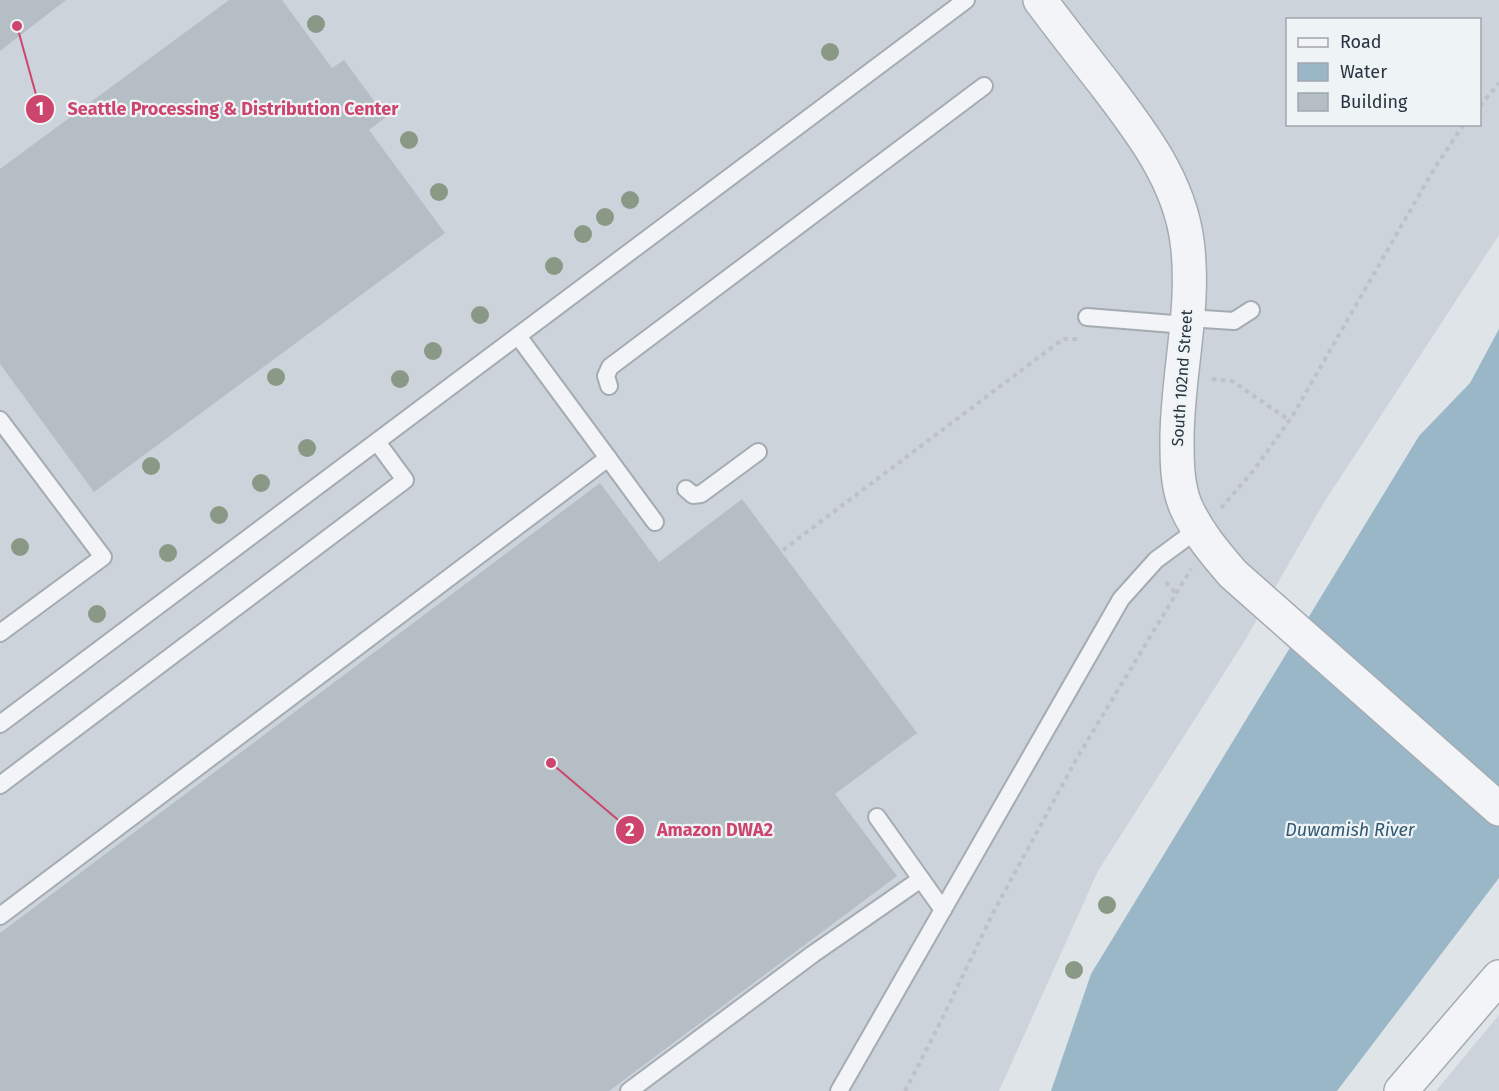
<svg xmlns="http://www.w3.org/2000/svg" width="1499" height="1091" font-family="'Fira Sans',sans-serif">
	<rect width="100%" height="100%" fill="#dfe4e8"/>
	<g fill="#cdd3da" fill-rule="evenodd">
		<path d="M0,0H1499V235L1323,504L1244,642L1098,871L999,1091H0ZM1288,20H1480V124H1288Z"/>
		<path d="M1499,1015V1091H1436Z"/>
	</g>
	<path fill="#9ab7c8" d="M1499,329V878L1337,1091H1051L1091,974L1419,436L1470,383Z"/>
	<g fill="#b6bec5">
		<path d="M0,0H66L0,51Z"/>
		<path d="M229,0H282L332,68L344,60L386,117L369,130L445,233L94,492L0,364V169Z"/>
		<path d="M600,483L659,562L742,499L917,733L835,794L897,876L609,1091H0V933Z"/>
	</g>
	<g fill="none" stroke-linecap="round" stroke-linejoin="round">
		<defs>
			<g id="service">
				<path d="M1087,317L1186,325"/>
				<path d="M1187,318L1234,321L1251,310"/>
				<path d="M609,386L606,376L610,367L984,86"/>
				<path d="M0,420L103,557L0,633"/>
				<path d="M608,458L655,522"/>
				<path d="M686,489L693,495L701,494L758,452"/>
				<path d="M0,724L966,0"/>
				<path d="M0,785L405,480L377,442"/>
				<path d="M877,817L943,910"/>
				<path d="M0,916L608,458L518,336"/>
				<path d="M629,1091L813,954L921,879"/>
				<path d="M839,1091L1121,599L1156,560L1198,529"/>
			</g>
			<g id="minor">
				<path d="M1040,0C1061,28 1082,55 1104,83C1140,130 1179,180 1187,241C1196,307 1177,374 1177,440C1177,462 1177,486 1186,507C1198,533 1214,552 1233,574L1499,809"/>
				<path d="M1401,1091L1499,977"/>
			</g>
		</defs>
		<use href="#service" stroke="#a4acb2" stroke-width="20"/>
		<use href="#minor" stroke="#a4acb2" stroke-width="36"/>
		<g stroke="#bdc2c7" stroke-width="4" stroke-dasharray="4.5 4.5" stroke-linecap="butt">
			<path d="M1480,106L1499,83"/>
			<path d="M1212,379L1232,381L1289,420"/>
			<path d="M1221,508L1254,470L1293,415L1434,169L1464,124"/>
			<path d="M783,550L1063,339H1081"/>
			<path d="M1166,582L1177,595"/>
			<path d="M905,1091L939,1025L993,913L1077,758L1191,569"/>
		</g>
		<use href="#service" stroke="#f2f4f7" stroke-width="16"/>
		<use href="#minor" stroke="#f2f4f7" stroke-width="33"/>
	</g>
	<g fill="#899986">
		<circle cx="316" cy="24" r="9"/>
		<circle cx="830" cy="52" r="9"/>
		<circle cx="409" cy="140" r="9"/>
		<circle cx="439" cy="192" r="9"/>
		<circle cx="630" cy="200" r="9"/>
		<circle cx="605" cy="217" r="9"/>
		<circle cx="583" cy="234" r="9"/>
		<circle cx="554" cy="266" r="9"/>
		<circle cx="480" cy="315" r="9"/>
		<circle cx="433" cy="351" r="9"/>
		<circle cx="276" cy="377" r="9"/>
		<circle cx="400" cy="379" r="9"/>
		<circle cx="307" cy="448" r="9"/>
		<circle cx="151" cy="466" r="9"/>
		<circle cx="261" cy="483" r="9"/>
		<circle cx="219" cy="515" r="9"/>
		<circle cx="20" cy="547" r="9"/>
		<circle cx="168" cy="553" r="9"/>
		<circle cx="97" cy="614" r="9"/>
		<circle cx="1107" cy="905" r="9"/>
		<circle cx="1074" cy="970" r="9"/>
	</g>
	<g text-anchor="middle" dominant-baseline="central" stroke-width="4.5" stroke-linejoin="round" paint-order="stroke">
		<g font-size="16" fill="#28343f" stroke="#eef3f6">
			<text transform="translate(1182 378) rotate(-86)">South 102nd Street</text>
		</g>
		<g font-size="18" font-style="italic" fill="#325973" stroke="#eef3f6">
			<text x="1350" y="830">Duwamish River</text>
		</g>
	</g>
	<path fill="none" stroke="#cd446d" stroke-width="2" d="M17 26L40 109M551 763L630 830"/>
	<g fill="#cd446d" stroke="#eef3f6" stroke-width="2">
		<circle cx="17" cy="26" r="6"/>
		<circle cx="551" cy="763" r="6"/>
		<circle cx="40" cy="109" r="15"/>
		<circle cx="630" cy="830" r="15"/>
	</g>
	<g font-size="18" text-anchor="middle" font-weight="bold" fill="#fff">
		<text x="40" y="115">1</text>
		<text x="630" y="836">2</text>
	</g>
	<g font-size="18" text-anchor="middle" font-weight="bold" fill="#cd446d" stroke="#eef3f6" stroke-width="4.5" stroke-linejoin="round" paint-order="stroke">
		<text x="233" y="115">Seattle Processing &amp; Distribution Center</text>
		<text x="715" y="836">Amazon DWA2</text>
	</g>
	<rect x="1286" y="18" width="195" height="108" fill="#eef3f6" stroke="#9fa7ad" stroke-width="1.5"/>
	<rect x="1298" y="38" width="30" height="9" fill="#f2f4f7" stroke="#9fa7ad" stroke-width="1.5"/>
	<text x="1340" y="48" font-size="18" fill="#28343f">Road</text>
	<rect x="1298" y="63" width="30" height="18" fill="#9ab7c8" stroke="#9fa7ad" stroke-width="1.5"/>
	<text x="1340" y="78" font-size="18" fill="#28343f">Water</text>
	<rect x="1298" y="93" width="30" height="18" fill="#b6bec5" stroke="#9fa7ad" stroke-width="1.5"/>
	<text x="1340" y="108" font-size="18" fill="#28343f">Building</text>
</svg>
